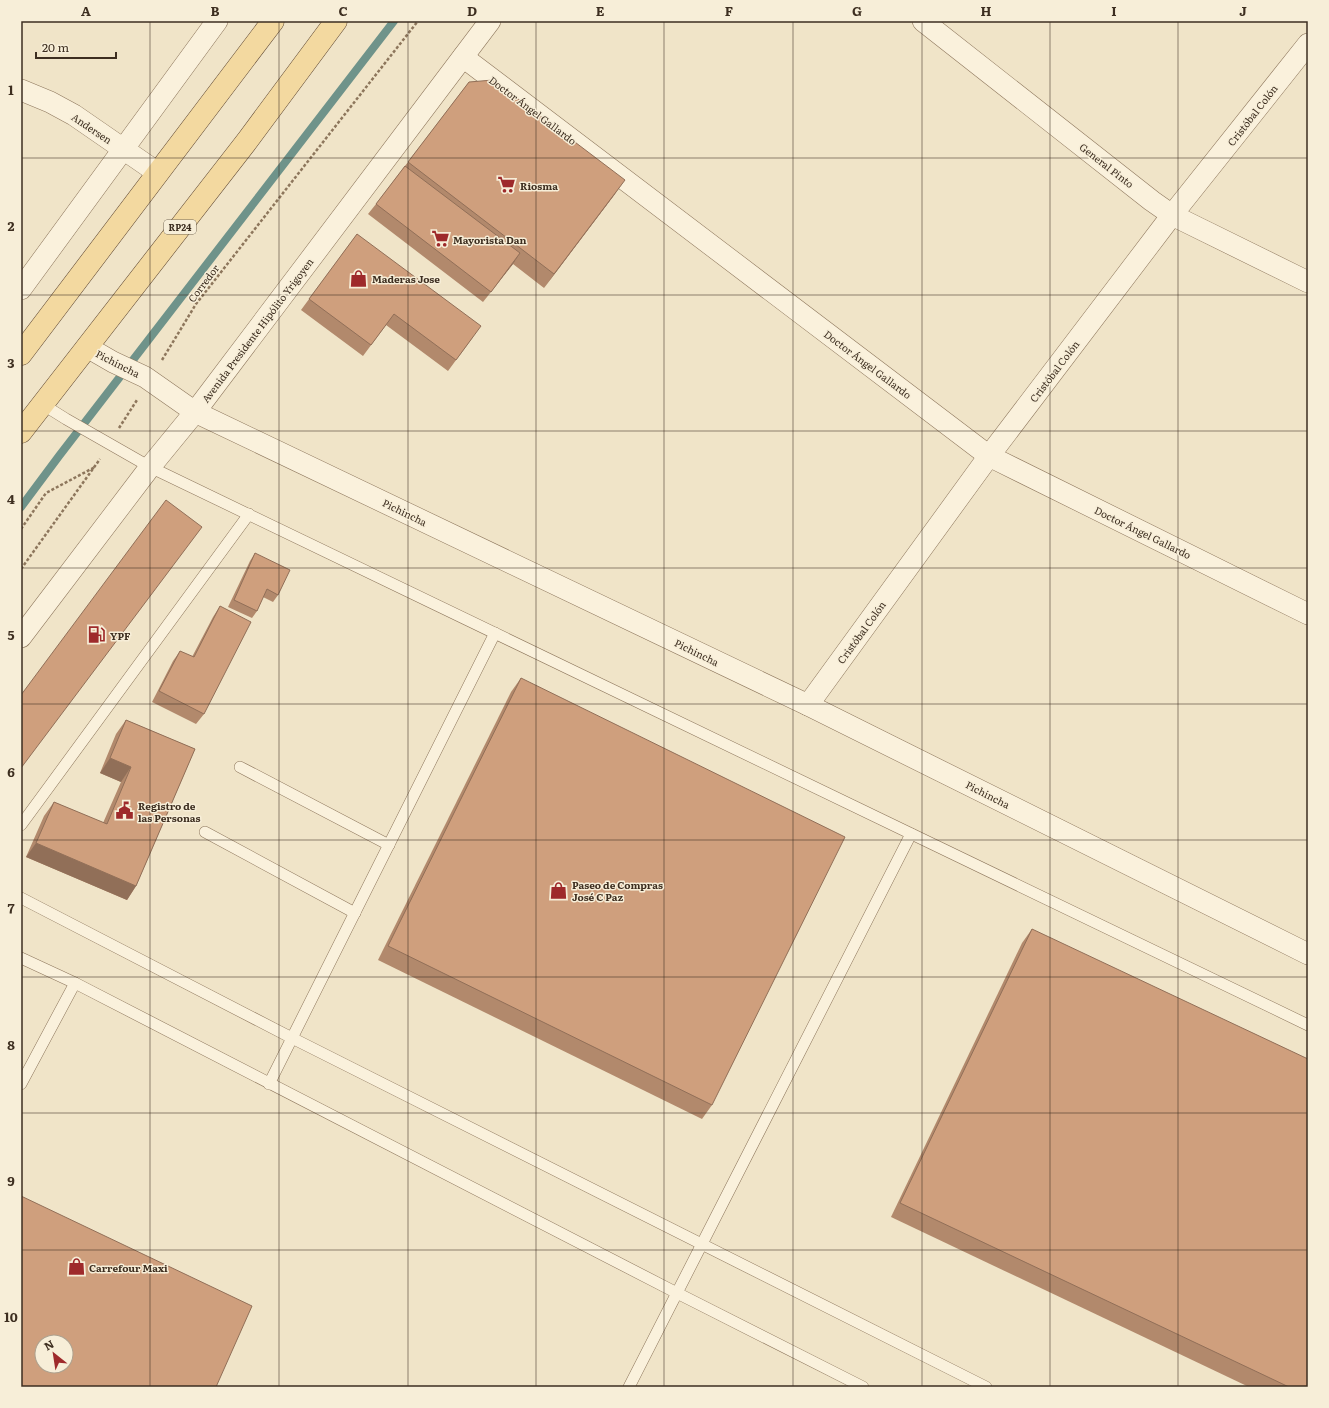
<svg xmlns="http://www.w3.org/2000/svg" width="1329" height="1408" font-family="Literata,serif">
	<rect width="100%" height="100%" fill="#f0e4c8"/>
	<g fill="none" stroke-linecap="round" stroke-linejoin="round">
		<path stroke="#6f938a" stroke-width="8" d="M21,507L59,456L394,21"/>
		<defs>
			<g id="service">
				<path d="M42,404L66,419L150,467L1308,1025"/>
				<path d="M240,767L389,845"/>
				<path d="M21,825L249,514"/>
				<path d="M205,832L355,913"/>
				<path d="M21,898L292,1038L986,1387"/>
				<path d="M21,958L75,983L677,1293L863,1387"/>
				<path d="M21,1084L75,983"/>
				<path d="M269,1084L495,633"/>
				<path d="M629,1387L911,834"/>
			</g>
			<g id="minor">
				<path d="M923,21L1152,201L1172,215L1308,282"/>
				<path d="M463,57L989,456L1308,614"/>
				<path d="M21,90L50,102L74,115L158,173"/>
				<path d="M21,289L217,21"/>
				<path d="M87,347L113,362L145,377L195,412L808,705L1308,954"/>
				<path d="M21,637L150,467L195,412L490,21"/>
				<path d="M808,705L989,456L1172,215L1308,44"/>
			</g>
			<g id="primary">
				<path d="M21,354L273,21"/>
				<path d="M21,432L247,141L336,21"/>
			</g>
		</defs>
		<use href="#service" stroke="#8d765c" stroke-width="12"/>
		<use href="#minor" stroke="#8d765c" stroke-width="22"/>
		<use href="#primary" stroke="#5b4430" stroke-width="23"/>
		<g stroke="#8d765c" stroke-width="2.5" stroke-dasharray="3 2" stroke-linecap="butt">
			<path d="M162,360L196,304L418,21"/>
			<path d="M119,428L137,400"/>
			<path d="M21,529L46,493L95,467"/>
			<path d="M21,569L100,459"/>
		</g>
		<use href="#service" stroke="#faf1dc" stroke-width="11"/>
		<use href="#minor" stroke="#faf1dc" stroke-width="21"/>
		<use href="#primary" stroke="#f3d9a0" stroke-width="22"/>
	</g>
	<g fill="#b2896c">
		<path d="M469,82L615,194L544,288L513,264L483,302L368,214L376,204Z"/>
		<path d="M357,234L473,337L448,371L386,325L363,356L301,310Z"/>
		<path d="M255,553L278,595L273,602L263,597L257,611L252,618L228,607L250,561Z"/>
		<path d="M220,606L204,714L196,724L152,702L173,661L180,651L192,657L213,617Z"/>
		<path d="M521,678L712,1105L702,1119L378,960L511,692Z"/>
		<path d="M126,720L195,749L136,886L127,900L26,857L44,816L54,802L103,823L121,782L100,773L116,734Z"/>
		<path d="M1032,929L1308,1387H1249L891,1217L1022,943Z"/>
	</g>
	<g fill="#916f58">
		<path d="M625,180L615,194L544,288L554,274Z"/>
		<path d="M520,253L513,264L483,302L491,292Z"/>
		<path d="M110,758L131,767L121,782L100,773Z"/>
		<path d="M36,843L136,886L127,900L26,857Z"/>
	</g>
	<g fill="#cf9f7d" stroke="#916f58" fill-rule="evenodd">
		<path d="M493,80L625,180L554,274L408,162L469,82Z"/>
		<path d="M405,166L520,253L491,292L376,204Z"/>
		<path d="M357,234L481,326L456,360L394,314L371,345L309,299Z"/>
		<path d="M166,500L202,527L21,768V695Z"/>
		<path d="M255,553L290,570L278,595L267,589L257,611L234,600Z"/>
		<path d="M220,606L251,622L204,714L159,691L180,651L194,657Z"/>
		<path d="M521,678L845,837L712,1105L388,946Z"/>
		<path d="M126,720L195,749L136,886L36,843L54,802L107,824L131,767L110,758Z"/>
		<path d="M1032,929L1308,1059V1387H1289L900,1203Z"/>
		<path d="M21,1196L252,1306L216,1387H21ZM42,1342H66V1366H42Z"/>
	</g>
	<path fill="none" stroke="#3d2e20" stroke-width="1" stroke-opacity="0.55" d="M150,21V1387M279,21V1387M408,21V1387M536,21V1387M664,21V1387M793,21V1387M922,21V1387M1050,21V1387M1178,21V1387M21,158H1308M21,295H1308M21,431H1308M21,568H1308M21,704H1308M21,840H1308M21,977H1308M21,1113H1308M21,1250H1308"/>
	<defs>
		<symbol id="supermarket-bare" viewBox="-9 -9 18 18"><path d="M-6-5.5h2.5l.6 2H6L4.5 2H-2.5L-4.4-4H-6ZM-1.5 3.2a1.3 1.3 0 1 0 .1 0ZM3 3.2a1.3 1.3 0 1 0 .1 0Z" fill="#9e2a2b" stroke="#f7eed8" stroke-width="2.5" paint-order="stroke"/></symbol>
		<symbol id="shop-bare" viewBox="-9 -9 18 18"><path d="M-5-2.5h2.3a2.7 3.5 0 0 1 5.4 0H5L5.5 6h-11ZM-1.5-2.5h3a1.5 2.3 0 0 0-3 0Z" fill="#9e2a2b" stroke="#f7eed8" stroke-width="2.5" paint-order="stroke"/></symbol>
		<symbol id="fuel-bare" viewBox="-9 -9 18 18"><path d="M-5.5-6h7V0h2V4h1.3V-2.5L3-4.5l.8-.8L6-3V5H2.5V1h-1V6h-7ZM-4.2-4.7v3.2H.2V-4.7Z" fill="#9e2a2b" stroke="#f7eed8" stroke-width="2.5" paint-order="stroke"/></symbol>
		<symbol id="civic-bare" viewBox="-9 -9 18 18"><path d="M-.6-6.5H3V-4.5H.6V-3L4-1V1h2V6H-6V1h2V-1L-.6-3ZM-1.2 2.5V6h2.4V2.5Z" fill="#9e2a2b" stroke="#f7eed8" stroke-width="2.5" paint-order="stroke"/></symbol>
	</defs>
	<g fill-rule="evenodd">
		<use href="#supermarket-bare" x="494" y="172" width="25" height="25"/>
		<use href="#supermarket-bare" x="428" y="226" width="25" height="25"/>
		<use href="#shop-bare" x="346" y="266" width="25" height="25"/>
		<use href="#fuel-bare" x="84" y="622" width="25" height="25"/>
		<use href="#civic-bare" x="112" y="798" width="25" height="25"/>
		<use href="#shop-bare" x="546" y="878" width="25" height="25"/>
		<use href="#shop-bare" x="64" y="1254" width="25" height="25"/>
	</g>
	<g text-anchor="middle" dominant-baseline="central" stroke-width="3" stroke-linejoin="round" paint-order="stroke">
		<rect fill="#f7eed8" stroke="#756857" stroke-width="1" x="164" y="220" width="32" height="14" rx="3"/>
		<g font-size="9" font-weight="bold" fill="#3d2e20">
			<text x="180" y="227">RP24</text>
		</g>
		<g font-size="10" fill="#3d2e20" stroke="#f7eed8">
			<text transform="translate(533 110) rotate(37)">Doctor Ángel Gallardo</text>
			<text transform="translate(1252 115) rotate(-52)">Cristóbal Colón</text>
			<text transform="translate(92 128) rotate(34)">Andersen</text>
			<text transform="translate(1107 165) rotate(38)">General Pinto</text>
			<text transform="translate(203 283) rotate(-53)">Corredor</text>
			<text transform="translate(257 330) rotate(-53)">Avenida Presidente Hipólito Yrigoyen</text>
			<text transform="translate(118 363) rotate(27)">Pichincha</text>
			<text transform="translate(868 364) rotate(37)">Doctor Ángel Gallardo</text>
			<text transform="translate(1054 371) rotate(-53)">Cristóbal Colón</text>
			<text transform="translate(405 512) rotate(26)">Pichincha</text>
			<text transform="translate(1143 532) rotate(26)">Doctor Ángel Gallardo</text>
			<text transform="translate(861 632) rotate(-54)">Cristóbal Colón</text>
			<text transform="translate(697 652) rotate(26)">Pichincha</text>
			<text transform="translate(988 794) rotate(27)">Pichincha</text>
		</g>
		<g font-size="10" font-weight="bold" fill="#3d2e20" stroke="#f7eed8" text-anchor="start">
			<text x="520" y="185">Riosma</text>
			<text x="453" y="239">Mayorista Dan</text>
			<text x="372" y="278">Maderas Jose</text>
			<text x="110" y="635">YPF</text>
			<text x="138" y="805">Registro de<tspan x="138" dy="12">las Personas</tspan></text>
			<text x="572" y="884">Paseo de Compras<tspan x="572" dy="12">José C Paz</tspan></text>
			<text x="89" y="1267">Carrefour Maxi</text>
		</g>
	</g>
	<rect width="1329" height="1408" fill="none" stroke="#f7eed8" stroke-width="44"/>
	<g transform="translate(54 1354) rotate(330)"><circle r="19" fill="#f7eed8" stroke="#ada18e"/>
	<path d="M0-3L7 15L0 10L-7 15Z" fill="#9e2a2b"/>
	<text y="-6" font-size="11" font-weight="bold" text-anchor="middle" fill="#3d2e20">N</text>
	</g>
	<path d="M36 52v6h80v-6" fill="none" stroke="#3d2e20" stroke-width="2"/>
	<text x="42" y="52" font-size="12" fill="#3d2e20" stroke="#f7eed8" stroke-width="3" paint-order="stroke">20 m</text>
	<rect x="22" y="22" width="1285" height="1364" fill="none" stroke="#3d2e20" stroke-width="1.5"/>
	<g font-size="13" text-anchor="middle" font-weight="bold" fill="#3d2e20">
		<text x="86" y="16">A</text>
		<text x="215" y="16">B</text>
		<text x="343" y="16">C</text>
		<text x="472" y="16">D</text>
		<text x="600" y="16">E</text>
		<text x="729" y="16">F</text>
		<text x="857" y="16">G</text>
		<text x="986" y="16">H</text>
		<text x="1114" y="16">I</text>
		<text x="1243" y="16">J</text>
		<text x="11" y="95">1</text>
		<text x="11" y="231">2</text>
		<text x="11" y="368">3</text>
		<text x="11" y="504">4</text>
		<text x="11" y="640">5</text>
		<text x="11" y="777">6</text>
		<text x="11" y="913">7</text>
		<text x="11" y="1050">8</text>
		<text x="11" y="1186">9</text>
		<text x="11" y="1322">10</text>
	</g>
</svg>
